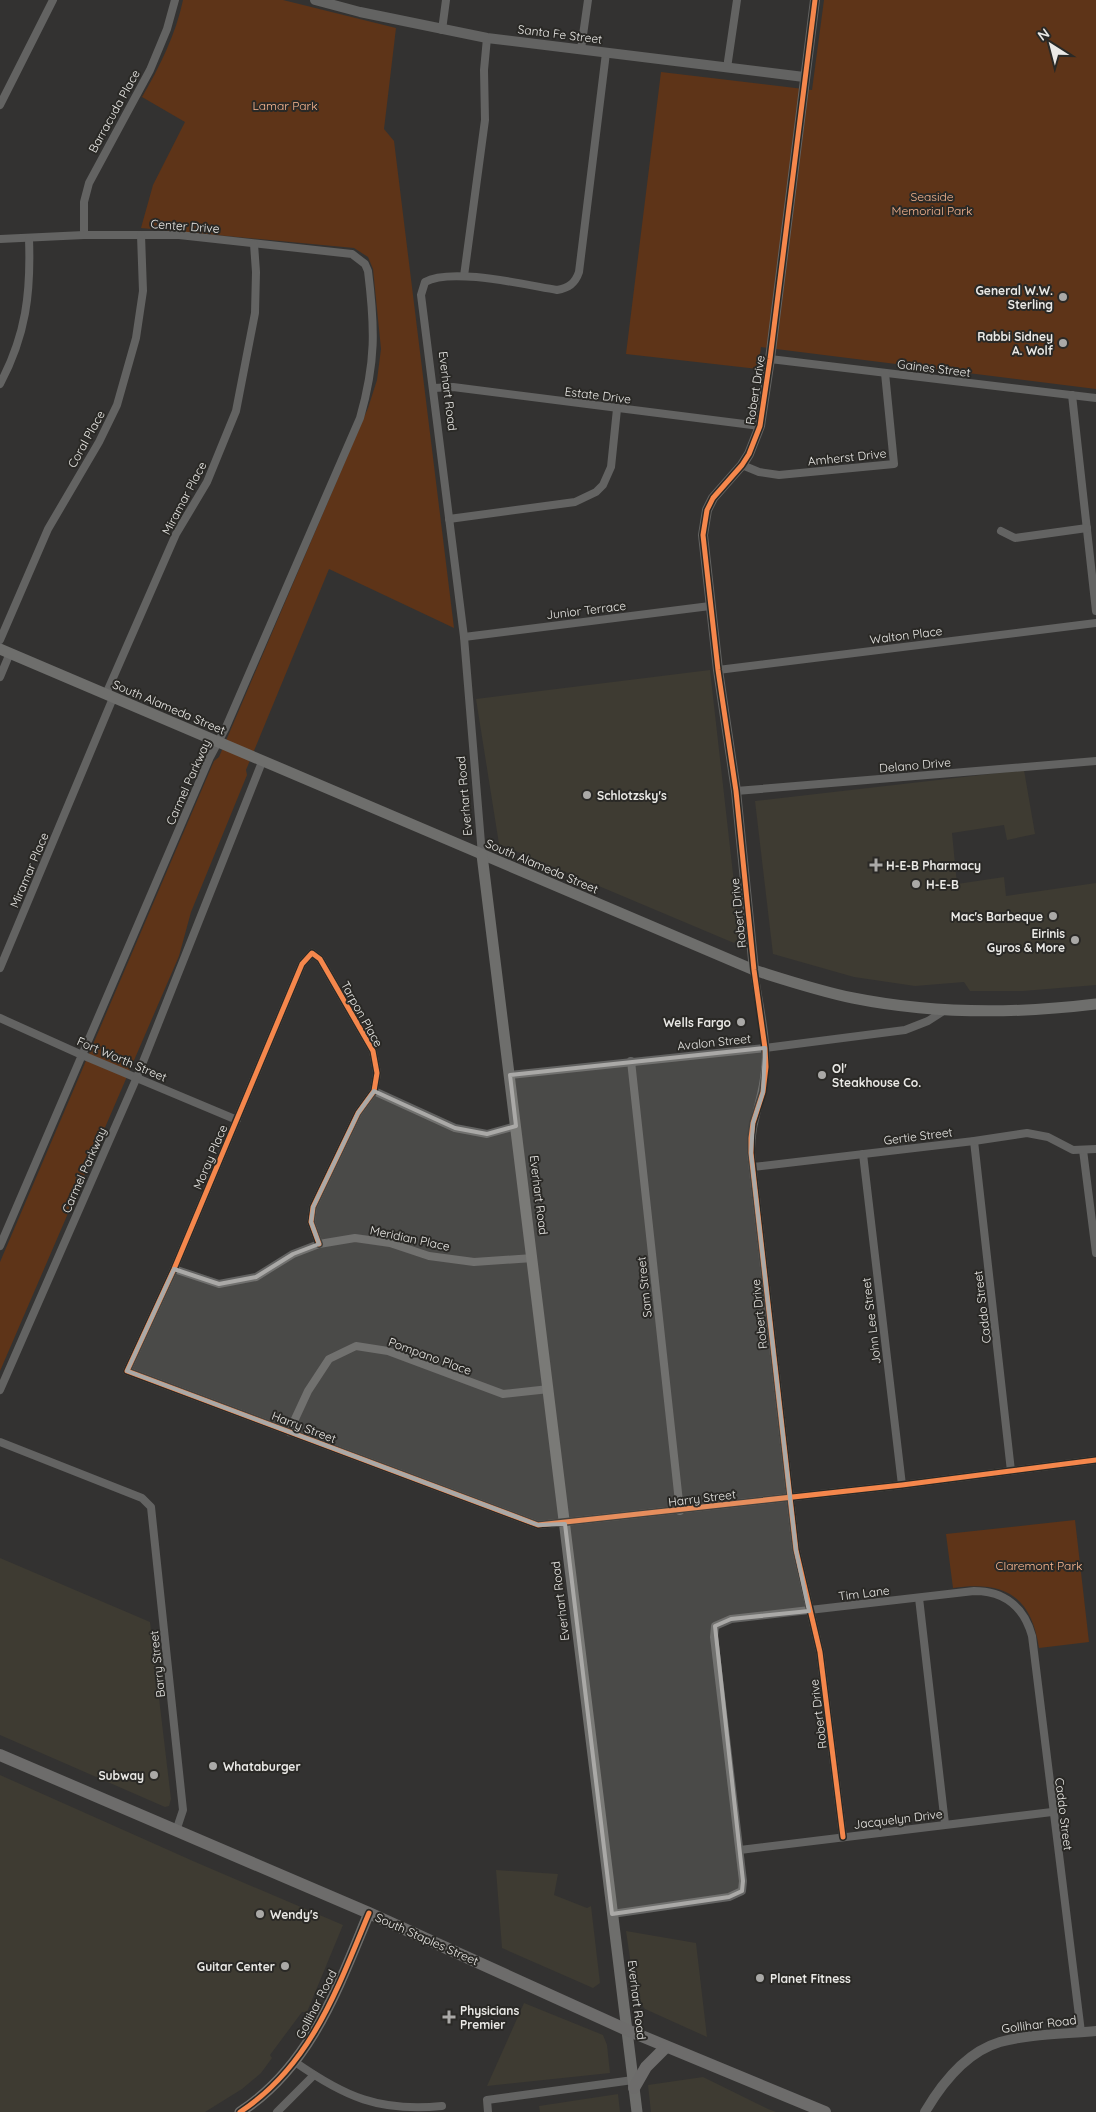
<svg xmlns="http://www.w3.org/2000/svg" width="1096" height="2112" font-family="Quicksand,sans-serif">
	<rect width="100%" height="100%" fill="#333231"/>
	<g fill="#3e3b32">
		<path d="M710,670L740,936L734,943L499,844L476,699Z"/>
		<path d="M1024,770L1035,834L1007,840L1004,825L952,833L957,884L1004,877L1006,896L1096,883V985L1023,991H970L964,982L915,986L854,977L773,954L755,801Z"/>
		<path d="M0,1558L150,1622L171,1799L169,1806L165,1807L0,1735Z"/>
		<path d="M0,1775L193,1861L343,1925L307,2012H302L270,2055L272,2058L261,2073L242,2089L205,2112H0Z"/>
		<path d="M496,1870L558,1874L554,1895L587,1908L591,1906L600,1983L593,1988L502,1948Z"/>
		<path d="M626,1931L696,1943L707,2037L645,2009L636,1999Z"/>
		<path d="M524,2003L603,2035L607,2045L610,2073L487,2086Z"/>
		<path d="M703,2077L768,2109L776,2112H651L648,2085Z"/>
		<path d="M618,2094L620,2112H540L539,2106Z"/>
	</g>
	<g fill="#5e3418">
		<path d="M183,0H283L396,28L384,129L394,141L454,628L329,569L246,770L247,775L191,912L179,956L0,1371V1262L214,761L219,757L368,408L377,380L381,349L373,269L368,257L354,248L141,228L153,185L185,122L142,97C159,68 176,34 183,0Z"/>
		<path d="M824,0H1096V389L761,347L758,369L626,354L661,72L812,90Z"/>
		<path d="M1075,1520L1089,1642L1039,1648C1031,1595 1004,1581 953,1588L946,1534Z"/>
	</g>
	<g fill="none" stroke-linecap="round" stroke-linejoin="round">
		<g stroke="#636362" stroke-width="8">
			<path d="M442,30L446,0"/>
			<path d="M581,49L588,0"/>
			<path d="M727,68L737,0"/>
			<path d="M0,105L53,0"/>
			<path d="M84,235V202L89,183L150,70L167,29L175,0"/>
			<path d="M0,239L84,235H179L352,254L365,264L368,271C375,328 376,362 360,418L226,727L210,757L0,1246"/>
			<path d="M464,276L485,120L484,70L487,38"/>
			<path d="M770,359L1096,398"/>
			<path d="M0,384C26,335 31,293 29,239"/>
			<path d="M434,388L453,387L760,426"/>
			<path d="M1072,395L1096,611"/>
			<path d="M742,465L759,472L779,475L894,464L885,373"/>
			<path d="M449,519L575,502L596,492L603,485L611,467L617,409"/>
			<path d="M1001,531L1015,538L1087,528"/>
			<path d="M464,637L710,606"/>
			<path d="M0,640L48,529L99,442L117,405L136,338L143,291L141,235"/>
			<path d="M718,670L1096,623"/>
			<path d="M0,677L10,653"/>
			<path d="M106,694L176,534L207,482L236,411L255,313L256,272L254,244"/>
			<path d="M736,791L1096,761"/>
			<path d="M482,855L464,637L421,295L425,282C451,267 526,285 557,290C568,288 575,284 579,272L606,53"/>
			<path d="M0,968L113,698"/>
			<path d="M754,970C758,1002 768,1037 765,1070C763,1098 750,1124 751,1153L796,1550L820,1652L843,1837"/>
			<path d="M0,1018L82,1055L237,1120"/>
			<path d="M631,1061L680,1511"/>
			<path d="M510,1075L765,1048L905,1030L928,1021L945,1010"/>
			<path d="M374,1091L455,1128L487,1134L516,1126"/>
			<path d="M974,1141L1011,1471"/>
			<path d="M1083,1150L1096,1253"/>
			<path d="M863,1154L902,1485"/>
			<path d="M753,1167L974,1141L1027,1133L1048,1137L1073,1150L1096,1149"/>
			<path d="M319,1244L311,1222L313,1207L358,1113L374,1091L377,1073L373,1051L320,959L312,953L302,964L174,1269L127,1371L538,1525L902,1485L1096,1460"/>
			<path d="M174,1269L219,1284L256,1277L293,1254L319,1244L355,1238L390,1243L429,1256L474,1262L533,1258"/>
			<path d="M0,1390L137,1077L262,762"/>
			<path d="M289,1432L308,1391L329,1359L356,1346L388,1351L503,1394L549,1389"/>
			<path d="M0,1442L142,1498L151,1507L183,1810L176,1831"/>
			<path d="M919,1598L945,1824"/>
			<path d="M740,1850L1052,1812"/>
			<path d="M612,1914L729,1897L742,1891L743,1881L714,1637L715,1626L731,1619L974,1591C1004,1591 1024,1607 1032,1636L1081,2032"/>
			<path d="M295,2062C345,2097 379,2112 442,2106"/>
			<path d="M277,2112L314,2075"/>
			<path d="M488,2112L487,2100L633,2080"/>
		</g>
		<g stroke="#636362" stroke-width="10">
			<path d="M315,0L360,12L487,38L804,77"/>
			<path d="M754,970L736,791L718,670L703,535L707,510L713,498L742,465L749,454L760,426L770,359L815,0"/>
			<path d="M925,2112C942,2083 966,2052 1000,2042C1028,2034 1066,2034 1096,2031"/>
		</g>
		<g stroke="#6e6e6c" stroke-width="11">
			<path d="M0,649L754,970C786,980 819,991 853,998C933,1014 1015,1014 1096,1004"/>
			<path d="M482,855L637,2112"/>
			<path d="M240,2112C311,2066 338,1987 369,1913"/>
		</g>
		<g stroke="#6d6c6b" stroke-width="12">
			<path d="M0,1755L369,1913L627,2030L825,2112"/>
			<path d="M634,2088L646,2067L666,2047"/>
		</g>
		<defs>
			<g id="cycleway">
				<path d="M815,0L770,359L760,426L749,454L742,465L713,498L707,510L703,535L718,670L736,791L754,970L765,1048L766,1067L763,1092L753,1123L751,1138V1153L796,1550L820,1652L843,1837"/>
				<path d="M319,1244L311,1222L313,1207L358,1113L374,1091L377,1073L373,1051L320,959L312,953L302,964L174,1269L127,1371L538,1525L902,1485L1096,1460"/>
				<path d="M240,2112C311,2066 338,1987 369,1913"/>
			</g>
		</defs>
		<use href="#cycleway" stroke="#2a2926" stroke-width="8"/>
		<use href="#cycleway" stroke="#f5874c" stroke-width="5"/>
	</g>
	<path fill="#aaa9a7" fill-opacity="0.2" stroke="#aaa9a7" stroke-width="4" stroke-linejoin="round" d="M765,1048L763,1092L753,1123L751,1153L796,1550L809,1611L731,1619L715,1626L743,1881L742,1891L729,1897L612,1914L565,1524L538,1525L127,1371L174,1269L219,1284L256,1277L293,1254L319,1244L311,1222L313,1207L358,1113L374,1091L455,1128L487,1134L516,1126L510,1075Z"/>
	<g fill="#aaa9a7" stroke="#2a2926" stroke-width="2">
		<circle cx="1063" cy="297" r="5"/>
		<circle cx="1063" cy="343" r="5"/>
		<circle cx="587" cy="795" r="5"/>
		<path d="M873.5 857.5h5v5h5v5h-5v5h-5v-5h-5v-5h5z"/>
		<circle cx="916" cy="884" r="5"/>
		<circle cx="1053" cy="916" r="5"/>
		<circle cx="1075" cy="940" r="5"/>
		<circle cx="741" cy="1022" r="5"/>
		<circle cx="822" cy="1075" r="5"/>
		<circle cx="213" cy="1766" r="5"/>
		<circle cx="154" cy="1775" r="5"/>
		<circle cx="260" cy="1914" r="5"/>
		<circle cx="285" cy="1966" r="5"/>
		<circle cx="760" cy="1978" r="5"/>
		<path d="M446.5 2009.5h5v5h5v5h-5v5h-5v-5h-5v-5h5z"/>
	</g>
	<g text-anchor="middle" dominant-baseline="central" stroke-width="4" stroke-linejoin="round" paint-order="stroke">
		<g font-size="12" fill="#eae9e6" stroke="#2a2926">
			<text transform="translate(560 34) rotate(7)">Santa Fe Street</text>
			<text transform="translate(114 111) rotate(-61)">Barracuda Place</text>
			<text transform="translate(185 226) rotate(4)">Center Drive</text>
			<text transform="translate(934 368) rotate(7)">Gaines Street</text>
			<text transform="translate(755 390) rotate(-81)">Robert Drive</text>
			<text transform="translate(448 391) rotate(83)">Everhart Road</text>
			<text transform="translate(598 395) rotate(7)">Estate Drive</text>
			<text transform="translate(86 439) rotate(-61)">Coral Place</text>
			<text transform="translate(847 457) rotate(-6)">Amherst Drive</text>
			<text transform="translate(184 498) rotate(-62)">Miramar Place</text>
			<text transform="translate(586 610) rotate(-7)">Junior Terrace</text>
			<text transform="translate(906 635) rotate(-7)">Walton Place</text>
			<text transform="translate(169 707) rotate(23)">South Alameda Street</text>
			<text transform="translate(915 765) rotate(-5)">Delano Drive</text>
			<text transform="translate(188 782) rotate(-66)">Carmel Parkway</text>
			<text transform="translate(464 796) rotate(-95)">Everhart Road</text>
			<text transform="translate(542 866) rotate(23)">South Alameda Street</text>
			<text transform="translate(29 870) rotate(-67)">Miramar Place</text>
			<text transform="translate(738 913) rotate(-96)">Robert Drive</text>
			<text transform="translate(362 1014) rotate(61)">Tarpon Place</text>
			<text transform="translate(714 1042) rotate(-6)">Avalon Street</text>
			<text transform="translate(122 1059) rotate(23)">Fort Worth Street</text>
			<text transform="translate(918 1136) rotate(-7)">Gertie Street</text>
			<text transform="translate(210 1157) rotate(-67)">Moray Place</text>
			<text transform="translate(84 1170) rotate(-66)">Carmel Parkway</text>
			<text transform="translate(539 1195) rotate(83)">Everhart Road</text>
			<text transform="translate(410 1238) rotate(12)">Meridian Place</text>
			<text transform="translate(644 1287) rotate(-96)">Sam Street</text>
			<text transform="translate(982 1307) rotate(-97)">Caddo Street</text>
			<text transform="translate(759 1314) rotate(-96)">Robert Drive</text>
			<text transform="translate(871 1321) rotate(-97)">John Lee Street</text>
			<text transform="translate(430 1356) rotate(20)">Pompano Place</text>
			<text transform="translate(304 1427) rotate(21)">Harry Street</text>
			<text transform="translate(702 1498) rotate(-7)">Harry Street</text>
			<text transform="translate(864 1593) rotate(-7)">Tim Lane</text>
			<text transform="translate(560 1601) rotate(-97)">Everhart Road</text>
			<text transform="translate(157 1664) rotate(-96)">Barry Street</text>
			<text transform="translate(818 1714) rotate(-97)">Robert Drive</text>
			<text transform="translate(1064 1814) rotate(83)">Caddo Street</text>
			<text transform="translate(898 1819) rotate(-7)">Jacquelyn Drive</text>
			<text transform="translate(427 1939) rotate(24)">South Staples Street</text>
			<text transform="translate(637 2000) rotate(83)">Everhart Road</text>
			<text transform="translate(316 2004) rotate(-63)">Gollihar Road</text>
			<text transform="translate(1039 2024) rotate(-7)">Gollihar Road</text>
		</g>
		<g font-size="12" fill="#fab892" stroke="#2a2926">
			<text x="285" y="105">Lamar Park</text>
			<text x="932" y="196">Seaside<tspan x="932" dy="14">Memorial Park</tspan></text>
			<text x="1039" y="1565">Claremont Park</text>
		</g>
		<g font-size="12" font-weight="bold" fill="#eae9e6" stroke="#2a2926" text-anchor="start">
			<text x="1053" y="290" text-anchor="end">General W.W.<tspan x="1053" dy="14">Sterling</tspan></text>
			<text x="1053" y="336" text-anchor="end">Rabbi Sidney<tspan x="1053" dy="14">A. Wolf</tspan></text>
			<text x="597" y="795">Schlotzsky's</text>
			<text x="886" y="865">H-E-B Pharmacy</text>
			<text x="926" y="884">H-E-B</text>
			<text x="1043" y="916" text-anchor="end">Mac's Barbeque</text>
			<text x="1065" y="933" text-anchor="end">Eirinis<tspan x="1065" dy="14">Gyros &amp; More</tspan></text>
			<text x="731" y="1022" text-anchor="end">Wells Fargo</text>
			<text x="832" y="1068">Ol'<tspan x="832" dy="14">Steakhouse Co.</tspan></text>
			<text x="223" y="1766">Whataburger</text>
			<text x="144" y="1775" text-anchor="end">Subway</text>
			<text x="270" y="1914">Wendy's</text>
			<text x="275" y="1966" text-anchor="end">Guitar Center</text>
			<text x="770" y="1978">Planet Fitness</text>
			<text x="460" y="2010">Physicians<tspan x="460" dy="14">Premier</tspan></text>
		</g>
	</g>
	<g transform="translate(1051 45) rotate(324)" stroke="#2a2926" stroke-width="4" paint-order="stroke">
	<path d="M0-4L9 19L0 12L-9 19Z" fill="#eae9e6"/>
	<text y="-8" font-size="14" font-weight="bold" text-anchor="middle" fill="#eae9e6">N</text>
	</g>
</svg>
